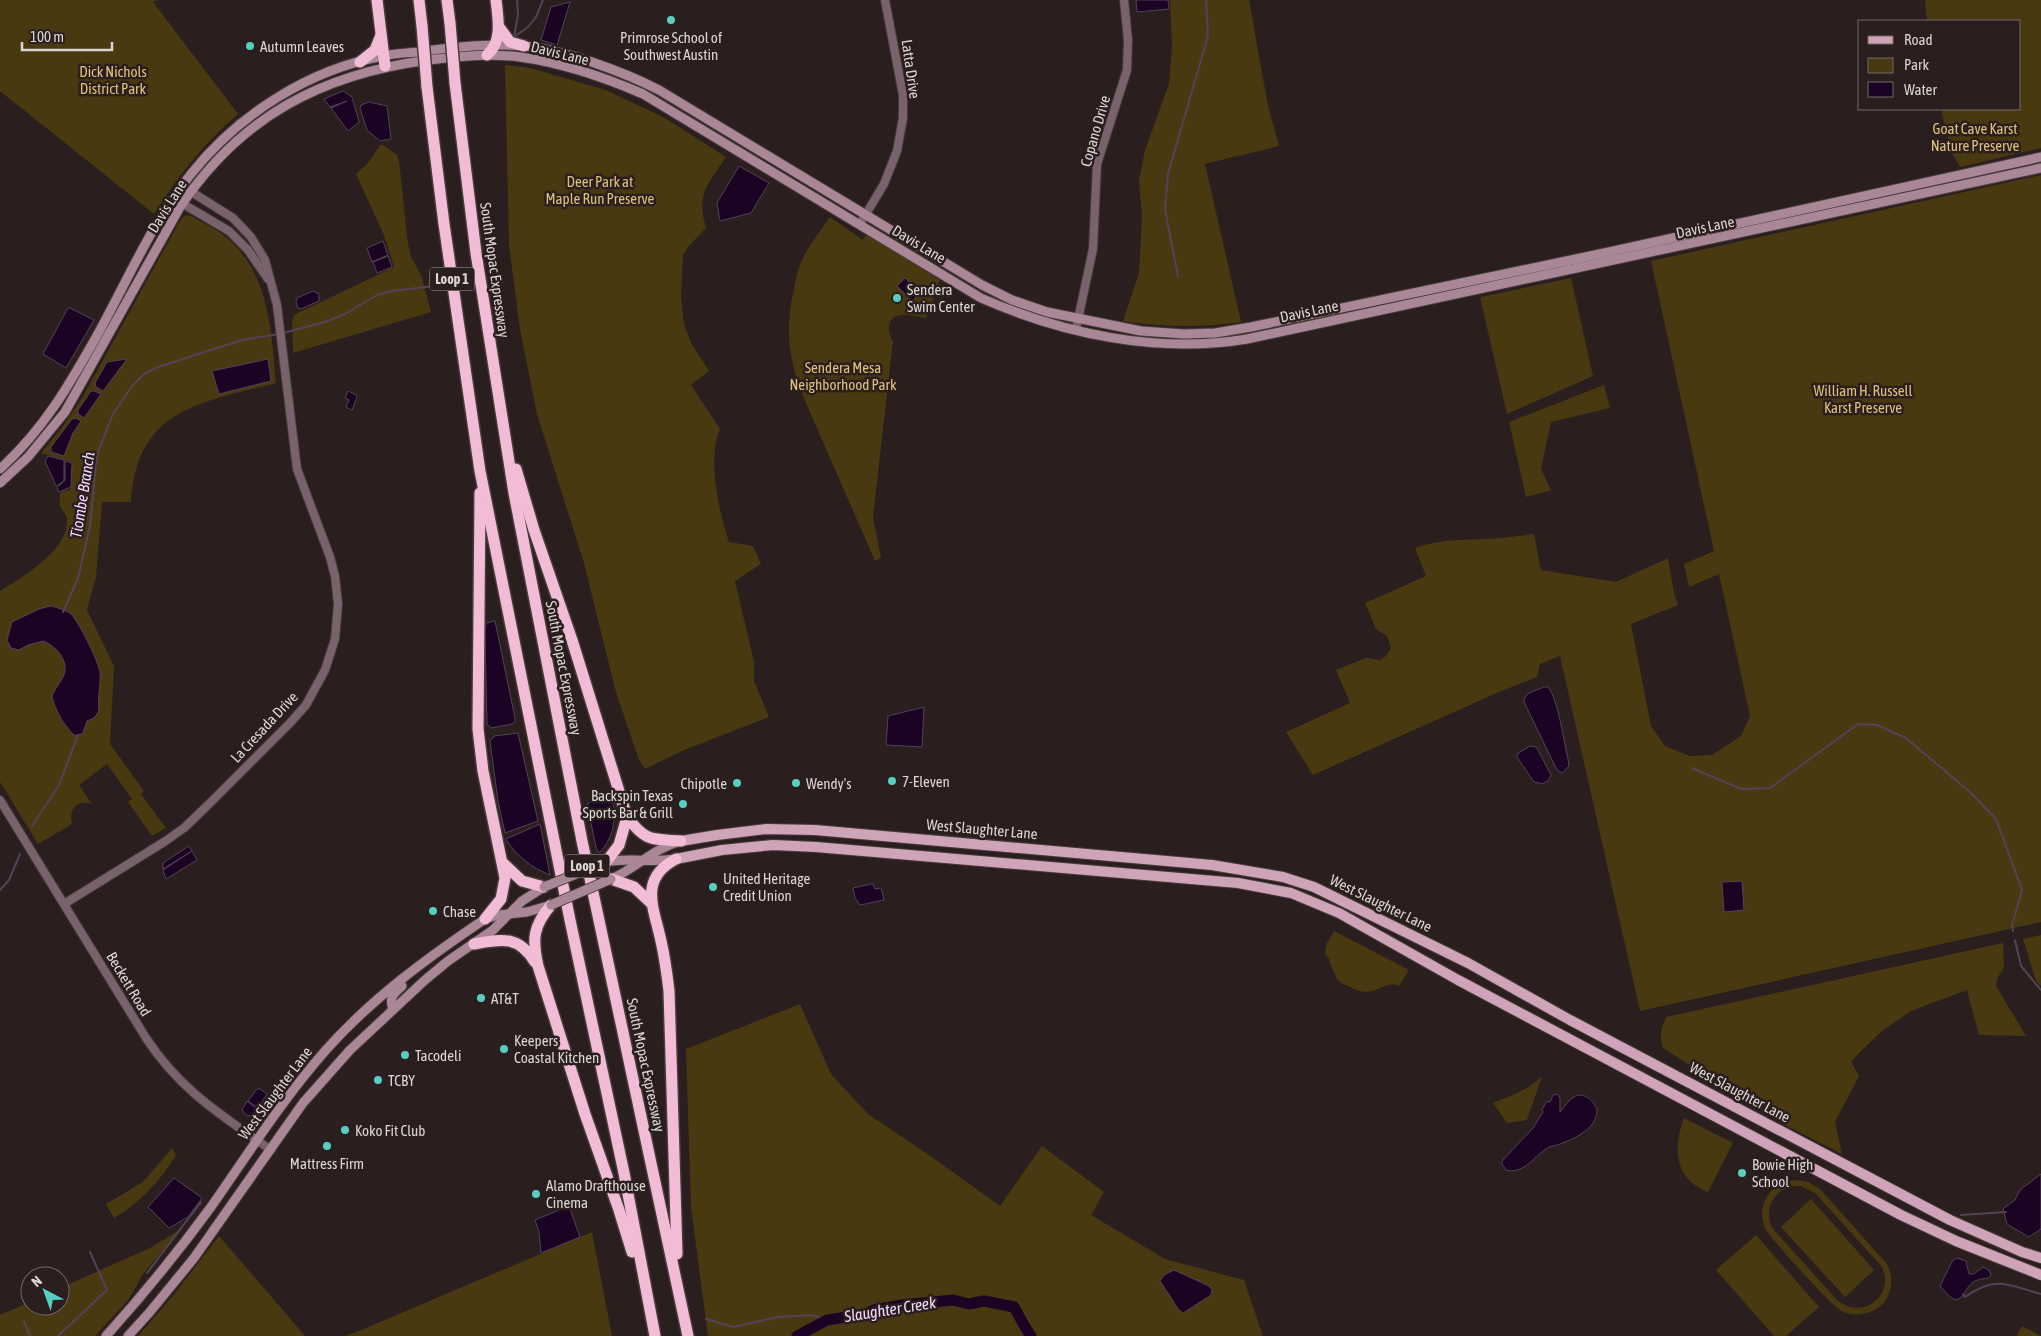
<svg xmlns="http://www.w3.org/2000/svg" width="2041" height="1336" font-family="'Asap Condensed',sans-serif">
	<rect width="100%" height="100%" fill="#2a1f1e"/>
	<g fill="#483910" fill-rule="evenodd">
		<path d="M0,0H158L153,2L238,114C204,143 178,176 154,214L0,91Z"/>
		<path d="M1170,0H1249L1268,106L1279,146L1205,164L1241,322C1201,328 1162,327 1123,321L1139,273L1142,217L1139,181L1145,150L1169,84L1172,46Z"/>
		<path d="M1925,0H2041V148L1960,167L1951,151L1941,109H2020V21H1927Z"/>
		<path d="M505,65L530,68L606,90L665,118L726,157C708,184 696,194 706,228L688,247L683,255L681,296L684,324L691,343L709,371L691,385L720,429C707,458 719,512 729,542L753,546L761,564L735,581L754,662V681L769,717L684,750L645,769L639,760L615,689L584,563L537,414L520,329L509,245Z"/>
		<path d="M380,145H383L397,155L399,161L408,244L411,257L421,275L431,312L293,353L292,322L294,315L394,267L384,235L356,174L369,162Z"/>
		<path d="M2041,175V922L1640,1011L1560,656L1540,664L1537,677L1499,692L1313,775L1286,732L1350,703L1336,670L1366,658L1380,660L1386,656L1391,648L1387,636L1376,629L1365,603L1426,576L1415,548C1440,539 1462,540 1487,539C1503,538 1518,536 1534,534L1541,570L1616,582L1668,558L1674,593L1678,605L1631,624L1651,726L1665,746L1690,756L1712,755L1741,736L1750,716L1719,574L1689,587L1684,564L1714,551L1651,261Z"/>
		<path d="M186,215L191,216C203,223 217,229 227,238C270,275 271,331 276,383C201,403 137,408 131,502H102L96,577L87,610L114,666L110,744L144,791L141,794L166,828L152,836L128,802L132,799L107,764L79,785L92,804C78,799 68,809 72,824L38,844L0,782V591C23,577 69,550 67,519C66,513 61,510 60,505C59,502 60,497 60,493L71,489L72,462L41,453L63,426L82,398L181,219Z"/>
		<path d="M830,217L863,240L867,234L940,280L926,318C918,317 908,314 901,315C886,317 887,332 893,341L873,517L881,558L875,561L802,394C788,356 785,328 794,289C796,278 799,265 804,256C811,242 822,229 830,217Z"/>
		<path d="M1571,278L1593,376L1507,414L1480,297Z"/>
		<path d="M1604,385L1610,408L1551,422L1541,469L1551,490L1526,497L1509,422Z"/>
		<path d="M1334,931L1409,970L1399,986C1383,979 1376,1000 1352,988C1347,985 1342,984 1338,980C1331,971 1332,961 1325,953L1326,945Z"/>
		<path d="M2041,935V986L2036,981L2023,939Z"/>
		<path d="M2003,943L2004,967L1997,979L1996,986L2026,1036L1979,1035L1967,990L1911,1011L1882,1031L1851,1061L1859,1076L1835,1122L1842,1154L1783,1124L1663,1048C1659,1036 1661,1029 1666,1017Z"/>
		<path d="M800,1004L831,1074L868,1114L929,1155L1000,1206L1042,1146L1104,1192L1091,1215L1165,1259L1244,1280L1263,1336H708L691,1207L686,1049Z"/>
		<path d="M1542,1076L1527,1120L1507,1123L1493,1103C1511,1096 1528,1090 1542,1076Z"/>
		<path d="M1684,1118L1733,1143L1708,1192C1674,1180 1673,1147 1684,1118Z"/>
		<path d="M172,1148L176,1155C161,1180 139,1204 114,1218L106,1204L143,1182Z"/>
		<path d="M1794,1180L1809,1182L1821,1190L1887,1264C1893,1276 1893,1289 1885,1301C1876,1313 1858,1318 1843,1312C1831,1306 1775,1243 1766,1230C1755,1207 1769,1183 1794,1180ZM1801,1186L1815,1193L1882,1267C1895,1296 1863,1320 1838,1301L1773,1229C1761,1208 1777,1184 1801,1186Z"/>
		<path d="M1811,1199L1874,1270L1845,1297L1781,1227Z"/>
		<path d="M181,1229L143,1274L129,1299L95,1336H0V1315L30,1302V1306H60V1288L150,1248Z"/>
		<path d="M592,1232L612,1336H345L354,1333Z"/>
		<path d="M1756,1235L1819,1307L1786,1336H1774L1716,1270Z"/>
		<path d="M219,1236L226,1244L305,1336H138L172,1297Z"/>
		<path d="M2022,1326L2041,1336H2017Z"/>
	</g>
	<g fill="#1a0323" stroke="#544258">
		<path d="M1136,0H1168L1169,9L1137,12Z"/>
		<path d="M570,2L557,45L541,40L551,7Z"/>
		<path d="M343,91L352,97L359,122L348,131L331,108L347,101L330,107L324,99Z"/>
		<path d="M369,102L387,106L391,139L380,141L367,130L360,108L361,105Z"/>
		<path d="M739,166L769,183L751,213L720,221L717,203Z"/>
		<path d="M383,241L388,255L372,262L367,248Z"/>
		<path d="M388,256L392,267L377,273L373,262Z"/>
		<path d="M905,278L920,293L912,301L897,286Z"/>
		<path d="M313,291L319,294V301L301,309L298,308L296,302L297,298Z"/>
		<path d="M68,308H70L94,320L66,368L43,354Z"/>
		<path d="M127,359L103,391L96,387L95,383L107,362Z"/>
		<path d="M268,359L271,381L219,394L212,371Z"/>
		<path d="M91,391H94L101,394L84,418L78,414V410Z"/>
		<path d="M348,391L356,395L357,397L352,410L346,407L349,400L345,398Z"/>
		<path d="M76,418L81,421L73,433L64,456L51,452V447L72,419Z"/>
		<path d="M48,456L64,460V481L56,486L45,461Z"/>
		<path d="M65,461L72,463L71,487L59,492L57,488L65,480Z"/>
		<path d="M50,606C56,607 66,610 71,614C79,622 99,662 100,673C101,686 97,699 99,711L94,718L87,721L83,733L79,735H74C63,724 55,710 52,696C55,688 61,682 64,675C69,660 56,646 43,641L28,645L19,650L11,648L7,640L12,622L39,609Z"/>
		<path d="M495,621L515,718V722L512,724L491,728L487,724L485,635L486,623Z"/>
		<path d="M1544,687H1548C1558,699 1564,742 1568,759L1569,766L1562,773L1557,770L1524,702C1524,692 1536,691 1544,687Z"/>
		<path d="M924,707L922,747L886,745L888,716Z"/>
		<path d="M518,733L538,821L505,833L498,801L490,741L494,736Z"/>
		<path d="M1530,746L1536,747L1538,750L1551,775L1548,781L1542,784L1534,782L1517,757V754Z"/>
		<path d="M611,795C617,815 615,837 599,853L596,847L587,804Z"/>
		<path d="M540,824L550,875C531,867 517,857 506,839Z"/>
		<path d="M189,846L192,851L163,869V863Z"/>
		<path d="M192,851L197,860L166,879L163,870Z"/>
		<path d="M1742,881L1744,910L1724,912L1722,882Z"/>
		<path d="M871,884H873L875,889L881,888L884,900L860,905L855,898L853,888Z"/>
		<path d="M257,1089H260L267,1094L258,1108L248,1101Z"/>
		<path d="M1557,1094L1560,1098V1112C1564,1108 1568,1100 1574,1097C1583,1091 1593,1100 1597,1109C1598,1128 1576,1138 1560,1144C1557,1146 1553,1145 1549,1147C1535,1155 1524,1175 1506,1170L1502,1164V1161L1533,1128L1543,1112L1542,1110L1546,1102H1550L1553,1095Z"/>
		<path d="M247,1101L257,1109L251,1116L246,1115L242,1110Z"/>
		<path d="M2041,1174V1229L2029,1237L2007,1224L2003,1209L2015,1200L2020,1190Z"/>
		<path d="M174,1178L202,1198L188,1217L169,1228L148,1207Z"/>
		<path d="M569,1206L580,1237L541,1253L539,1232L535,1220Z"/>
		<path d="M1957,1258L1966,1261L1969,1274H1974L1983,1267L1989,1270L1991,1275L1989,1278C1983,1279 1975,1279 1970,1285C1964,1291 1965,1297 1956,1300L1950,1297L1940,1286L1953,1260Z"/>
		<path d="M1174,1270L1209,1286L1212,1290L1211,1295L1183,1313L1179,1310L1160,1281L1164,1275Z"/>
	</g>
	<g fill="none" stroke-linecap="round" stroke-linejoin="round">
		<g stroke="#544258" stroke-width="2">
			<path d="M514,37L528,27L536,17L543,0"/>
			<path d="M514,37L518,15L517,0"/>
			<path d="M1178,277L1165,209L1168,174L1208,36L1206,0"/>
			<path d="M283,333L325,322L345,314L377,295L392,291L435,286"/>
			<path d="M63,612L78,578L90,526L97,455L113,414L132,386L145,373L161,366L242,340L279,334"/>
			<path d="M1692,768L1741,789L1770,788L1858,724L1877,725L1906,738L1971,793L1996,819L2022,890L2012,925L2013,931"/>
			<path d="M32,826L59,785L78,735"/>
			<path d="M0,890L9,880L20,854"/>
			<path d="M2015,940L2021,966L2041,990"/>
			<path d="M1961,1215L2006,1212"/>
			<path d="M147,1273L201,1202"/>
			<path d="M1963,1294L1965,1297C1996,1275 2008,1285 2041,1294"/>
			<path d="M706,1319L733,1327L778,1317L811,1315L831,1320"/>
			<path d="M24,1321L30,1336"/>
			<path d="M58,1336L107,1290L90,1252"/>
		</g>
		<path stroke="#1a0323" stroke-width="11" d="M797,1336L827,1320L866,1314L874,1310L902,1305L953,1300L969,1304L984,1301L1014,1307C1020,1317 1024,1327 1031,1336"/>
		<defs>
			<g id="tertiary">
				<path d="M173,198L229,231L248,250L268,279"/>
				<path d="M860,224L884,184L897,151L903,118V95L885,0"/>
				<path d="M1076,329L1093,249L1097,164L1127,70L1128,40L1124,0"/>
				<path d="M0,800L146,1038C180,1090 221,1115 271,1150"/>
				<path d="M64,904L164,842L184,828L210,803L290,723L306,705L325,670L335,639L338,604L335,576L330,557L297,469L277,305L265,260L251,237L233,218L182,186"/>
			</g>
			<g id="secondary">
				<path d="M0,469C44,429 70,384 99,332C128,279 153,221 191,174C238,115 309,69 384,56C395,53 407,53 419,52C453,47 488,43 523,46C563,49 624,72 659,90L982,285L1012,300L1047,312L1141,331L1184,334L1215,333L1251,327L1609,252L2041,157"/>
				<path d="M0,483L28,457L65,412L180,207C241,116 322,74 429,60C459,56 490,53 520,57C563,63 604,77 643,94L981,298C1063,334 1158,354 1247,339L2041,168"/>
				<path d="M606,862C629,857 651,863 675,859"/>
				<path d="M611,879C635,869 653,849 678,842"/>
				<path d="M393,1008C388,998 395,992 402,986"/>
				<path d="M106,1336C143,1295 178,1252 211,1207C248,1154 282,1100 325,1051C371,999 427,958 485,919L499,915L527,912L551,905"/>
				<path d="M128,1336L149,1313L194,1258L303,1103L350,1050L425,980L448,961L493,930L522,901L544,887"/>
			</g>
			<g id="primary">
				<path d="M681,841L717,835L766,829L815,830L1212,865L1283,877L1314,887L1468,963L1570,1020L1950,1220L2022,1252L2041,1258"/>
				<path d="M676,859L722,850L773,845L816,847L1238,883L1291,893L1339,913L1458,980L1901,1215L1956,1241L2041,1275"/>
			</g>
			<g id="motorway">
				<path d="M377,0L385,66"/>
				<path d="M419,0L422,26"/>
				<path d="M447,0L450,23"/>
				<path d="M499,27L510,42L524,46"/>
				<path d="M487,55C503,42 498,18 496,0"/>
				<path d="M360,62L375,50L381,35"/>
				<path d="M455,83L476,253L514,493L582,841L688,1336"/>
				<path d="M427,87L444,224L480,471L570,920L624,1173L655,1336"/>
				<path d="M516,469L534,530L572,640L627,817C646,842 651,839 681,841"/>
				<path d="M480,493L478,729L483,771L505,878L501,899L485,919"/>
				<path d="M676,859C638,879 654,908 661,941C665,958 667,974 669,991L677,1254"/>
				<path d="M606,862L619,845L627,817"/>
				<path d="M504,864L522,881L544,887"/>
				<path d="M611,879L634,887L651,903"/>
				<path d="M551,905C533,926 532,939 538,966L585,1114L619,1210L632,1252"/>
				<path d="M474,944C502,939 518,935 535,962"/>
			</g>
		</defs>
		<use href="#tertiary" stroke="#473c3b" stroke-width="10"/>
		<use href="#secondary" stroke="#473c3b" stroke-width="11"/>
		<use href="#primary" stroke="#473c3b" stroke-width="12"/>
		<use href="#motorway" stroke="#473c3b" stroke-width="14"/>
		<use href="#tertiary" stroke="#78626c" stroke-width="8"/>
		<use href="#secondary" stroke="#a98797" stroke-width="9"/>
		<use href="#primary" stroke="#cfa3b8" stroke-width="10"/>
		<use href="#motorway" stroke="#f2bcd6" stroke-width="11"/>
		<defs>
			<g id="secondary-bridge">
				<path d="M544,887L606,862"/>
				<path d="M551,905L611,879"/>
			</g>
			<g id="motorway-bridge">
				<path d="M450,23L455,83"/>
				<path d="M422,26L427,87"/>
			</g>
		</defs>
		<use href="#secondary-bridge" stroke="#473c3b" stroke-width="11" stroke-linecap="butt"/>
		<use href="#motorway-bridge" stroke="#473c3b" stroke-width="14" stroke-linecap="butt"/>
		<use href="#secondary-bridge" stroke="#a98797" stroke-width="9"/>
		<use href="#motorway-bridge" stroke="#f2bcd6" stroke-width="11"/>
	</g>
	<g fill="#57cec2" stroke="#2a1f1e" stroke-width="2">
		<circle cx="671" cy="20" r="5"/>
		<circle cx="250" cy="46" r="5"/>
		<circle cx="897" cy="298" r="5"/>
		<circle cx="892" cy="781" r="5"/>
		<circle cx="737" cy="783" r="5"/>
		<circle cx="796" cy="783" r="5"/>
		<circle cx="683" cy="804" r="5"/>
		<circle cx="713" cy="887" r="5"/>
		<circle cx="433" cy="911" r="5"/>
		<circle cx="481" cy="998" r="5"/>
		<circle cx="504" cy="1049" r="5"/>
		<circle cx="405" cy="1055" r="5"/>
		<circle cx="378" cy="1080" r="5"/>
		<circle cx="345" cy="1130" r="5"/>
		<circle cx="327" cy="1146" r="5"/>
		<circle cx="1742" cy="1173" r="5"/>
		<circle cx="536" cy="1194" r="5"/>
	</g>
	<g text-anchor="middle" dominant-baseline="central" stroke-width="5" stroke-linejoin="round" paint-order="stroke">
		<g fill="#2a1f1e" stroke="#a79e9d" stroke-width="1">
			<rect x="429.5" y="267.5" width="45" height="23" rx="4"/>
			<rect x="564.5" y="854.5" width="45" height="23" rx="4"/>
		</g>
		<g font-size="14" font-weight="bold" fill="#ddd5d4">
			<text x="452" y="279">Loop 1</text>
			<text x="587" y="866">Loop 1</text>
		</g>
		<g font-size="15" fill="#ddd5d4" stroke="#2a1f1e" text-anchor="start">
			<text x="671" y="37" text-anchor="middle">Primrose School of<tspan x="671" dy="17">Southwest Austin</tspan></text>
			<text x="260" y="46">Autumn Leaves</text>
			<text x="907" y="289">Sendera<tspan x="907" dy="17">Swim Center</tspan></text>
			<text x="902" y="781">7-Eleven</text>
			<text x="727" y="783" text-anchor="end">Chipotle</text>
			<text x="806" y="783">Wendy's</text>
			<text x="673" y="795" text-anchor="end">Backspin Texas<tspan x="673" dy="17">Sports Bar &amp; Grill</tspan></text>
			<text x="723" y="878">United Heritage<tspan x="723" dy="17">Credit Union</tspan></text>
			<text x="443" y="911">Chase</text>
			<text x="491" y="998">AT&amp;T</text>
			<text x="514" y="1040">Keepers<tspan x="514" dy="17">Coastal Kitchen</tspan></text>
			<text x="415" y="1055">Tacodeli</text>
			<text x="388" y="1080">TCBY</text>
			<text x="355" y="1130">Koko Fit Club</text>
			<text x="327" y="1163" text-anchor="middle">Mattress Firm</text>
			<text x="1752" y="1164">Bowie High<tspan x="1752" dy="17">School</tspan></text>
			<text x="546" y="1185">Alamo Drafthouse<tspan x="546" dy="17">Cinema</tspan></text>
		</g>
		<g font-size="15" fill="#ddd5d4" stroke="#2a1f1e">
			<text transform="translate(560 53) rotate(14)">Davis Lane</text>
			<text transform="translate(911 69) rotate(82)">Latta Drive</text>
			<text transform="translate(1095 131) rotate(-74)">Copano Drive</text>
			<text transform="translate(167 206) rotate(-58)">Davis Lane</text>
			<text transform="translate(1705 227) rotate(-12)">Davis Lane</text>
			<text transform="translate(919 244) rotate(31)">Davis Lane</text>
			<text transform="translate(495 270) rotate(82)">South Mopac Expressway</text>
			<text transform="translate(1309 311) rotate(-12)">Davis Lane</text>
			<text transform="translate(564 668) rotate(79)">South Mopac Expressway</text>
			<text transform="translate(264 727) rotate(-47)">La Cresada Drive</text>
			<text transform="translate(982 829) rotate(5)">West Slaughter Lane</text>
			<text transform="translate(1381 903) rotate(26)">West Slaughter Lane</text>
			<text transform="translate(129 984) rotate(59)">Beckett Road</text>
			<text transform="translate(646 1065) rotate(78)">South Mopac Expressway</text>
			<text transform="translate(1740 1092) rotate(28)">West Slaughter Lane</text>
			<text transform="translate(275 1093) rotate(-53)">West Slaughter Lane</text>
		</g>
		<g font-size="15" fill="#dfc077" stroke="#2a1f1e">
			<text x="113" y="71">Dick Nichols<tspan x="113" dy="17">District Park</tspan></text>
			<text x="1975" y="128">Goat Cave Karst<tspan x="1975" dy="17">Nature Preserve</tspan></text>
			<text x="600" y="181">Deer Park at<tspan x="600" dy="17">Maple Run Preserve</tspan></text>
			<text x="843" y="367">Sendera Mesa<tspan x="843" dy="17">Neighborhood Park</tspan></text>
			<text x="1863" y="390">William H. Russell<tspan x="1863" dy="17">Karst Preserve</tspan></text>
		</g>
		<g font-size="16" font-style="italic" fill="#f2d7fe" stroke="#2a1f1e">
			<text transform="translate(82 495) rotate(-81)">Tiombe Branch</text>
			<text transform="translate(890 1309) rotate(-9)">Slaughter Creek</text>
		</g>
	</g>
	<rect x="1858" y="20" width="162" height="90" fill="#2a1f1e" stroke="#726867"/>
	<rect x="1868" y="36" width="25" height="8" fill="#cfa3b8" stroke="#726867"/>
	<text x="1904" y="45" font-size="15" fill="#ddd5d4">Road</text>
	<rect x="1868" y="58" width="25" height="15" fill="#483910" stroke="#726867"/>
	<text x="1904" y="70" font-size="15" fill="#ddd5d4">Park</text>
	<rect x="1868" y="82" width="25" height="15" fill="#1a0323" stroke="#726867"/>
	<text x="1904" y="95" font-size="15" fill="#ddd5d4">Water</text>
	<g transform="translate(45 1291) rotate(319)"><circle r="24" fill="#2a1f1e" stroke="#726867"/>
	<path d="M0-4L9 19L0 12L-9 19Z" fill="#57cec2"/>
	<text y="-8" font-size="14" font-weight="bold" text-anchor="middle" fill="#ddd5d4">N</text>
	</g>
	<path d="M22 42v8h90v-8" fill="none" stroke="#ddd5d4" stroke-width="2.5"/>
	<text x="30" y="42" font-size="15" fill="#ddd5d4" stroke="#2a1f1e" stroke-width="4" paint-order="stroke">100 m</text>
</svg>
